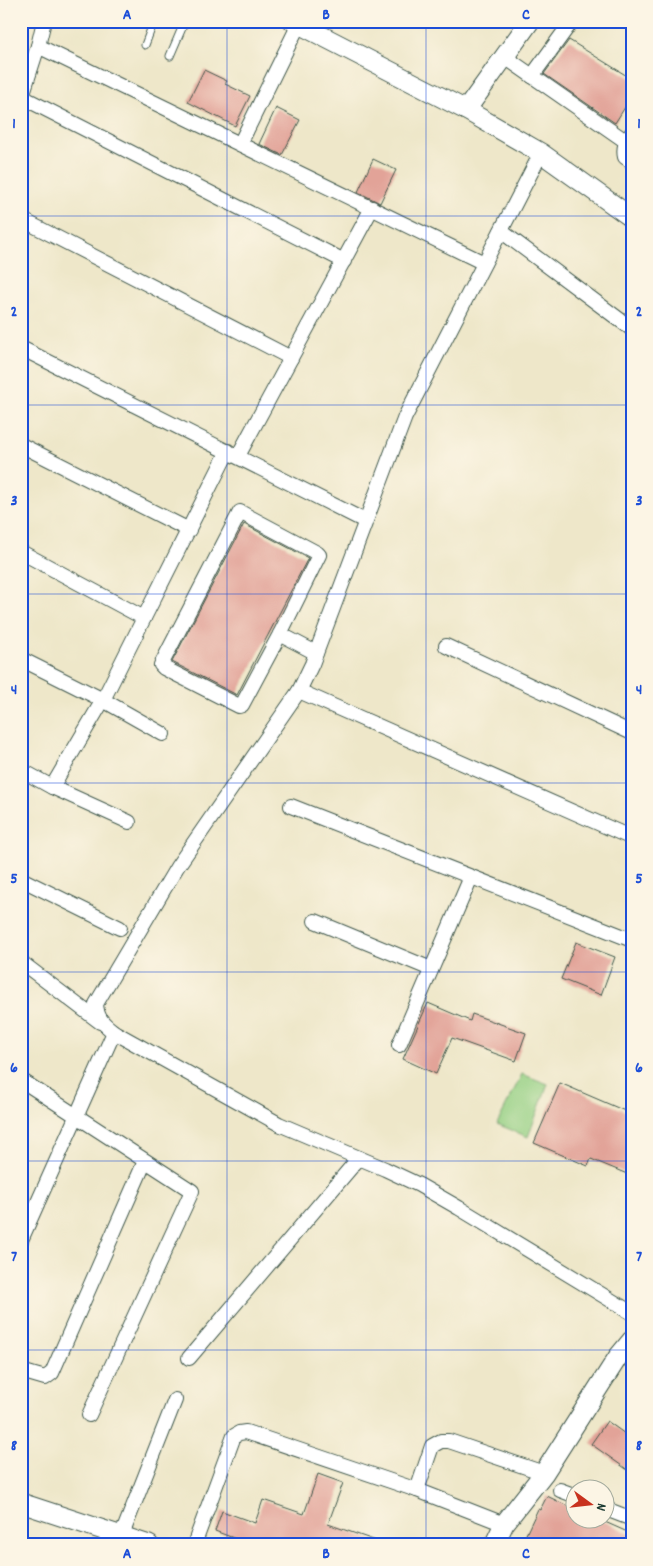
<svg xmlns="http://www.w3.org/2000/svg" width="653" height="1566" font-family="Dekko,sans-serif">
	<rect width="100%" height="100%" fill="#fcf5e5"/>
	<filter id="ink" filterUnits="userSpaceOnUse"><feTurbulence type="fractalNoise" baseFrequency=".02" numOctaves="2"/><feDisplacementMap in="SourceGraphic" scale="10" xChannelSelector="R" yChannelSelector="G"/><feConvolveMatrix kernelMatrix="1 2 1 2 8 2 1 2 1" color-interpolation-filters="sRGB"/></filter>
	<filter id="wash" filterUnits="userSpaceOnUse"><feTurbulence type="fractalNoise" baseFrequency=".0096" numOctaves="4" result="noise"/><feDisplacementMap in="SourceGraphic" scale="20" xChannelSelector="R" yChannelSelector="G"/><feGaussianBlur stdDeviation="1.12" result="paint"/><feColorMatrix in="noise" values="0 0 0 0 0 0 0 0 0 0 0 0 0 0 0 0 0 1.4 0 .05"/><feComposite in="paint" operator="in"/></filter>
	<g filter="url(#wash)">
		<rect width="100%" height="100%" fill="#eee7c9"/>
		<path fill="#96d084" stroke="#5a865c" d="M522,1074L548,1084L528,1137L497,1124Z"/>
		<g id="blocks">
			<g fill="#e2a398">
				<path d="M569,40L632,79V96L615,123L544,74Z"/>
				<path d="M204,70L227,81L225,84L250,96L235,126L188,102Z"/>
				<path d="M276,108L300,120L282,155L259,144Z"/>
				<path d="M373,159L396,170L380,203L358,192Z"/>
				<path d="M244,524L308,558L237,695L172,662Z"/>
				<path d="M576,942L615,957L601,995L561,979Z"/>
				<path d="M428,1003L470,1021L472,1014L526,1033L516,1061L452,1038L436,1074L403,1059Z"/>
				<path d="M560,1083L632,1114V1176L591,1159L588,1166L534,1143Z"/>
				<path d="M607,1421L632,1439V1473L591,1444Z"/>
				<path d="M318,1474L343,1483L328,1524L382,1543V1545H252L215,1531L222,1511L255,1523L263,1500L304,1514Z"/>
				<path d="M547,1496L576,1510V1518H596L632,1534V1545H521L538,1509L540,1510Z"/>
			</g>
		</g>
	</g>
	<g filter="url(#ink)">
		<use href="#blocks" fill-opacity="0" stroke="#3e564a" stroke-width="1"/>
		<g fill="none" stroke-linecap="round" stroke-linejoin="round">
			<defs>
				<g id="lane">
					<path d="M145,45L154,21"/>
					<path d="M170,56L185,21"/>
				</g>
				<g id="street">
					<path d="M38,46L44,21"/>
					<path d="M505,57L627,142"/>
					<path d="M532,76L572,21"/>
					<path d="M22,97L344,261"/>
					<path d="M21,99L38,46L484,263"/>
					<path d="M632,133C626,140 623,148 625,157L632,162"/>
					<path d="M240,144L299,24"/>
					<path d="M541,153L405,417L312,664L299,691L177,867L96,1004C97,1018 102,1023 114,1032L279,1124L385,1169L419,1185L459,1208L632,1313"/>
					<path d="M21,219L291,358"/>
					<path d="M501,231L632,329"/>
					<path d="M21,348L365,521"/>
					<path d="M21,445L189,530"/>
					<path d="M238,456L372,208"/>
					<path d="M240,512L317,553L319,555L280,634L242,705L239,706L164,668L161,665Z"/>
					<path d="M21,552L144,618L103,700L52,787L21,770"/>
					<path d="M144,618L228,451"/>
					<path d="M280,634L316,653"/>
					<path d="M446,646L632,733"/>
					<path d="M21,659L103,700L163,734"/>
					<path d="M299,691L632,838"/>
					<path d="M52,787L129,822"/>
					<path d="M291,806L632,940"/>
					<path d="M21,879L120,928"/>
					<path d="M315,921L431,969"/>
					<path d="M21,962L100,1022"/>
					<path d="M399,1045L471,877"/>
					<path d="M21,1080L192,1191L89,1415"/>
					<path d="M21,1240L114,1032"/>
					<path d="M189,1358L359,1158"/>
					<path d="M21,1371L45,1378L52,1373L145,1161"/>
					<path d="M417,1490L432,1446L441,1441H449L544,1473"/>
					<path d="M560,1490L576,1496"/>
					<path d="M606,1509L632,1519"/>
					<path d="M118,1545L175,1400"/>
					<path d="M194,1545L234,1436L239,1433L246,1432L417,1490L504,1524"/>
				</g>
				<g id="secondary">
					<path d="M293,21L466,110L541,153L632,218"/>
					<path d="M466,110L530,21"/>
					<path d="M21,1503L149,1545"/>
					<path d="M494,1545L504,1524L544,1473L618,1357L632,1340"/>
				</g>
			</defs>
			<use href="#lane" stroke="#3e564a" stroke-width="9"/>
			<use href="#street" stroke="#3e564a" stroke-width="16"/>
			<use href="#secondary" stroke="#3e564a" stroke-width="21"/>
			<use href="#lane" stroke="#fff" stroke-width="7"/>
			<use href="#street" stroke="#fff" stroke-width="14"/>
			<use href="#secondary" stroke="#fff" stroke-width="19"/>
		</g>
	</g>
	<path fill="none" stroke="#1d4ed8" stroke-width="1" stroke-opacity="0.55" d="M227,21V1545M426,21V1545M21,216H632M21,405H632M21,594H632M21,783H632M21,972H632M21,1161H632M21,1350H632"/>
	<rect width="653" height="1566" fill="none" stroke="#fcf5e5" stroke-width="55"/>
	<g transform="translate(590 1504) rotate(105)"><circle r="24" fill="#fcf5e5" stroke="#a4ab9e"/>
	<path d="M0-4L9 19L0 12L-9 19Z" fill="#c8321e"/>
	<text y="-8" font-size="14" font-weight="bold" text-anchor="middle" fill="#1f3d34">N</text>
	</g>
	<rect x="28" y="28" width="598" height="1510" fill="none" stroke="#1d4ed8" stroke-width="2"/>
	<g font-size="16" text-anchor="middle" font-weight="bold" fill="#1d4ed8">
		<text x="127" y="19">A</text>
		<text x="326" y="19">B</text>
		<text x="526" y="19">C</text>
		<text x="14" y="128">1</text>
		<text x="639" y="128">1</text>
		<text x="14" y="316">2</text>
		<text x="639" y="316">2</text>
		<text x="14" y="505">3</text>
		<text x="639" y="505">3</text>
		<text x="14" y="694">4</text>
		<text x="639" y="694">4</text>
		<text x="14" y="883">5</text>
		<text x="639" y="883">5</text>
		<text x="14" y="1072">6</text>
		<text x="639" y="1072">6</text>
		<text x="14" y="1261">7</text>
		<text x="639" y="1261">7</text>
		<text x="14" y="1450">8</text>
		<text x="639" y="1450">8</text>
		<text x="127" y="1558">A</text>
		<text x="326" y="1558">B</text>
		<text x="526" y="1558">C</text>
	</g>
</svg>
